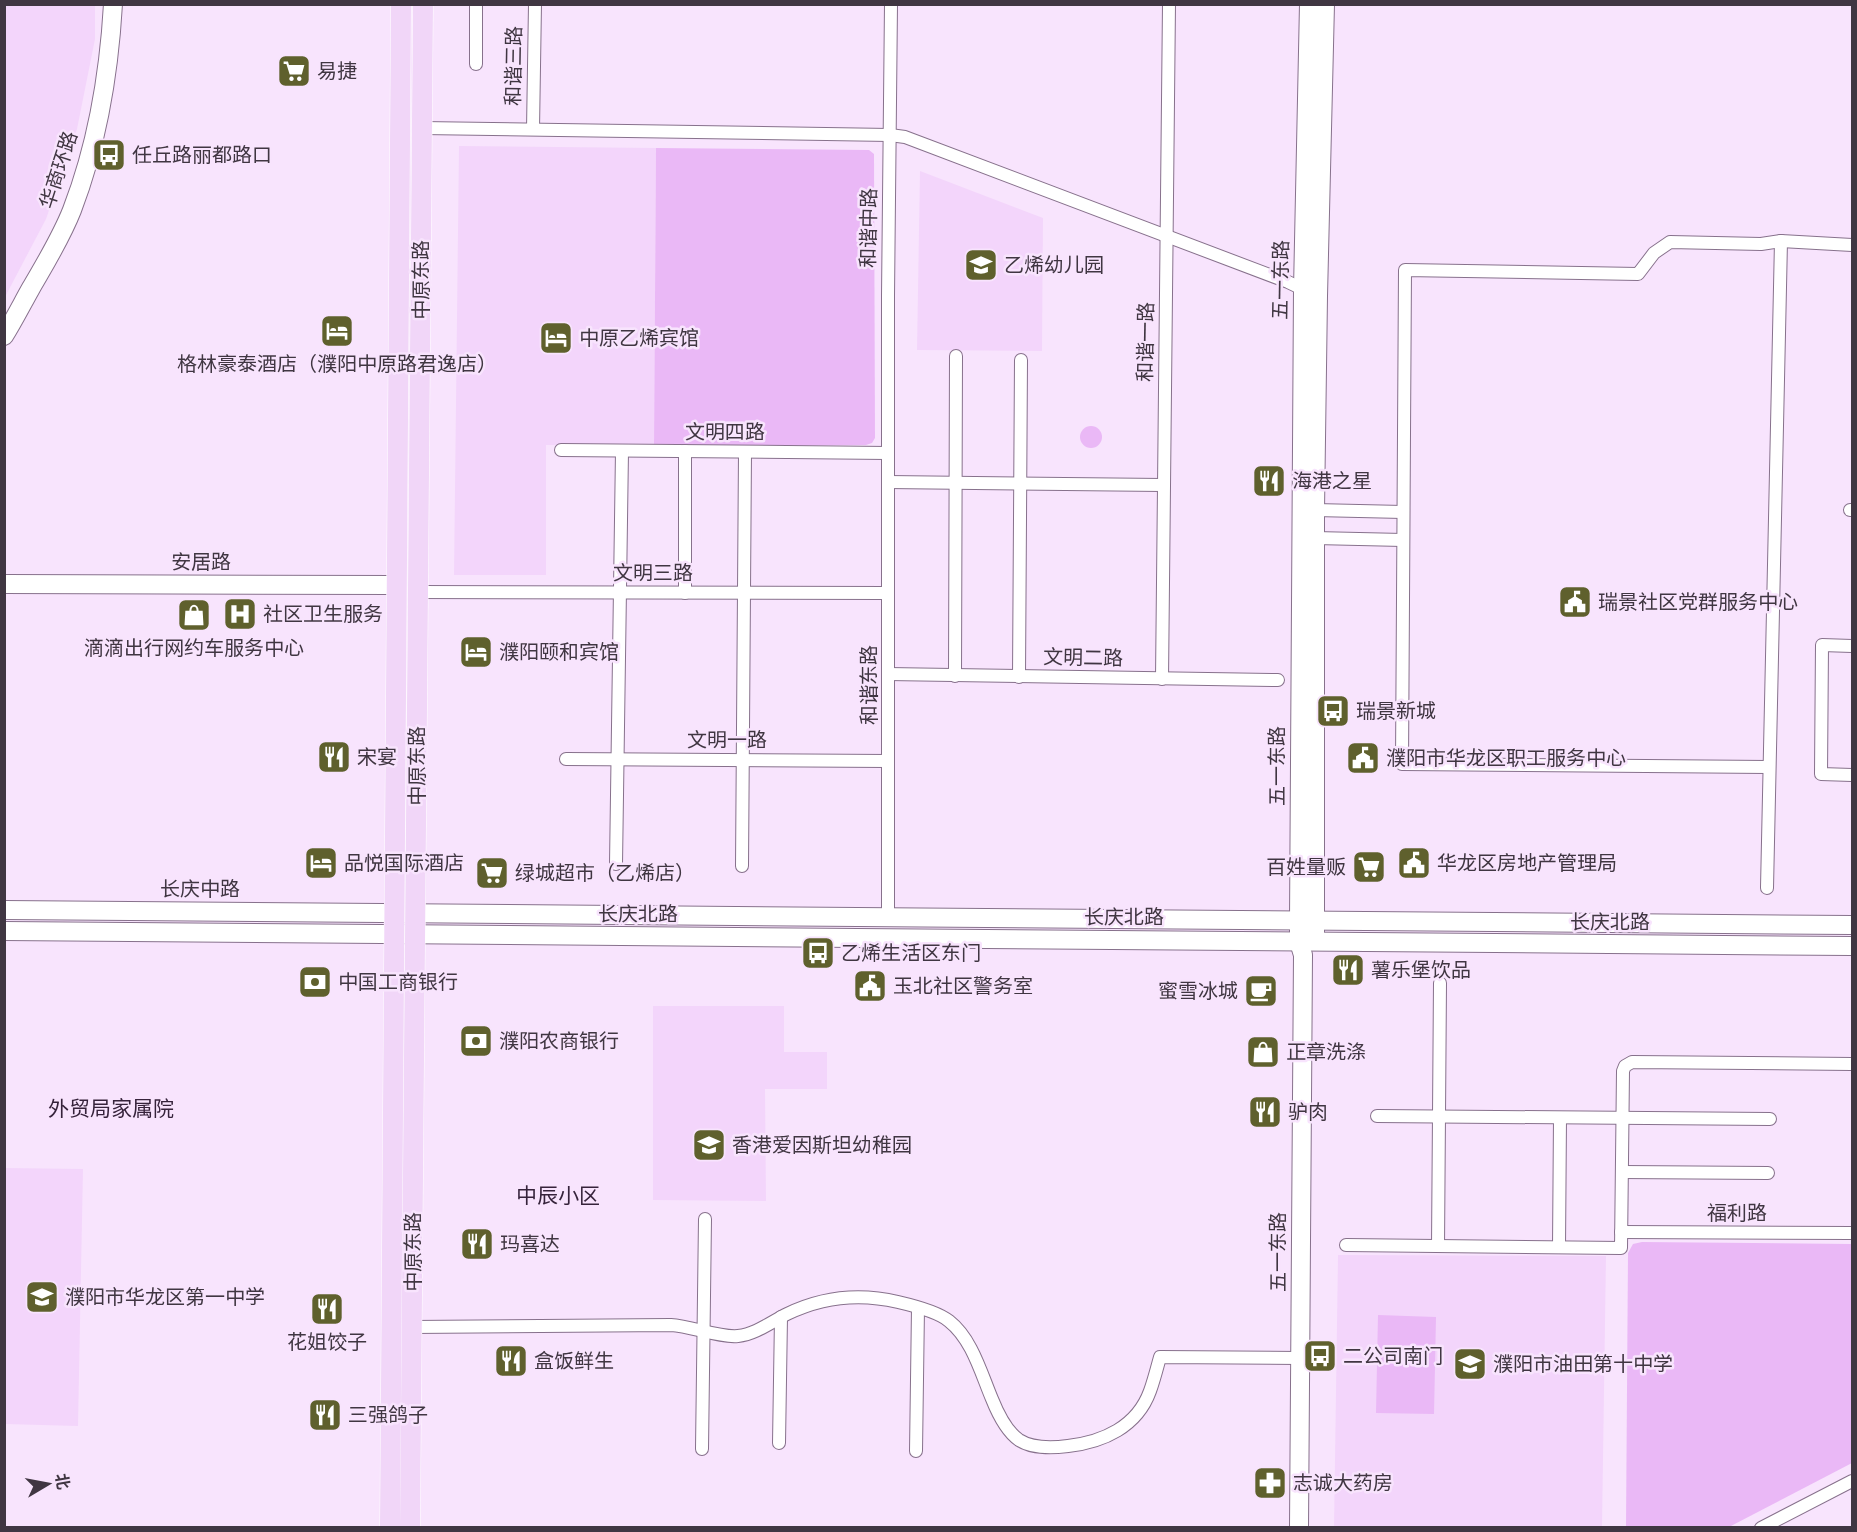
<svg xmlns="http://www.w3.org/2000/svg" width="1857" height="1532" font-family="Karla,'Noto Sans SC',sans-serif">
	<rect width="100%" height="100%" fill="#f8e4fd"/>
	<g fill="#f3d5fb">
		<path d="M5,4L95,5V39L77,129L46,219L5,297Z"/>
		<path d="M459,146L656,148L654,446L546,445V575H454Z"/>
		<path d="M920,171L1043,218L1042,351L917,350Z"/>
		<path d="M653,1006H784V1052H827V1089H765L766,1201L653,1200Z"/>
		<path d="M5,1168L83,1169L78,1426L5,1424Z"/>
		<path d="M1338,1255L1606,1256L1602,1527L1334,1528Z"/>
	</g>
	<g fill="#eab8f6">
		<path d="M656,148L869,150L874,154L875,438L872,443L866,445L654,446Z"/>
		<circle cx="1091" cy="437" r="11"/>
		<path d="M1642,1242L1852,1244V1463L1729,1527H1626L1628,1253L1633,1244Z"/>
		<path d="M1378,1315L1436,1317L1434,1414L1376,1413Z"/>
	</g>
	<g fill="none" stroke-linecap="round" stroke-linejoin="round">
		<defs>
			<g id="street">
				<path d="M476,4V64"/>
				<path d="M422,128L890,135L905,137L1288,282L1309,292"/>
				<path d="M533,129L535,4"/>
				<path d="M561,450L888,453"/>
				<path d="M888,482L1163,485"/>
				<path d="M1315,510L1403,512"/>
				<path d="M1850,510H1852"/>
				<path d="M1315,538L1403,540"/>
				<path d="M418,592L888,593"/>
				<path d="M685,593V451"/>
				<path d="M1852,646L1822,645L1821,774L1852,775"/>
				<path d="M888,674L1278,680"/>
				<path d="M955,676L956,356"/>
				<path d="M1019,677L1021,360"/>
				<path d="M1162,679L1169,4"/>
				<path d="M566,759L888,761"/>
				<path d="M1768,767L1402,764L1405,270L1638,274L1654,253L1670,242L1761,244L1781,241L1852,245"/>
				<path d="M616,864L622,451"/>
				<path d="M742,866L745,452"/>
				<path d="M1767,888L1781,241"/>
				<path d="M888,917V296L891,4"/>
				<path d="M1377,1116L1770,1119"/>
				<path d="M1622,1172L1768,1173"/>
				<path d="M1621,1232L1852,1233"/>
				<path d="M1346,1245L1621,1248L1623,1071L1625,1066L1632,1062L1852,1064"/>
				<path d="M1438,1246L1440,983"/>
				<path d="M1559,1247L1560,1118"/>
				<path d="M412,1327L671,1325C691,1326 720,1338 738,1336C756,1334 771,1322 787,1314C822,1297 860,1293 898,1302C911,1305 938,1312 949,1321C972,1339 981,1373 992,1399C998,1414 1006,1431 1019,1440C1033,1449 1052,1448 1068,1446C1103,1442 1137,1427 1150,1391C1154,1380 1157,1368 1160,1357L1300,1358"/>
				<path d="M779,1443L781,1317"/>
				<path d="M702,1449L705,1219"/>
				<path d="M916,1451L918,1308"/>
				<path d="M1761,1528L1852,1481"/>
			</g>
			<g id="secondary">
				<path d="M4,336C14,320 22,304 31,288C46,262 61,238 72,210C97,145 109,74 113,4"/>
				<path d="M4,584L397,585"/>
				<path d="M4,910L1852,925"/>
				<path d="M4,931L1852,946"/>
				<path d="M1315,933V510L1318,296L1325,4"/>
				<path d="M1299,1528L1303,955L1299,942V920L1303,289L1309,4"/>
			</g>
			<g id="primary">
				<path d="M390,1528L401,4"/>
				<path d="M410,1528L423,4"/>
			</g>
		</defs>
		<use href="#street" stroke="#87718c" stroke-width="14"/>
		<use href="#secondary" stroke="#87718c" stroke-width="20"/>
		<use href="#primary" stroke="#fff" stroke-width="21"/>
		<use href="#street" stroke="#fff" stroke-width="12"/>
		<use href="#secondary" stroke="#fff" stroke-width="18"/>
		<use href="#primary" stroke="#f1d6f8" stroke-width="20"/>
	</g>
	<defs>
		<symbol id="supermarket-square" viewBox="-11 -11 22 22"><rect x="-9" y="-9" width="18" height="18" rx="4" fill="#5f602d" stroke="#f8e4fd"/><path d="M-6-5.5h2.5l.6 2H6L4.5 2H-2.5L-4.4-4H-6ZM-1.5 3.2a1.3 1.3 0 1 0 .1 0ZM3 3.2a1.3 1.3 0 1 0 .1 0Z" fill="#fff"/></symbol>
		<symbol id="bus-square" viewBox="-11 -11 22 22"><rect x="-9" y="-9" width="18" height="18" rx="4" fill="#5f602d" stroke="#f8e4fd"/><path d="M-5-6H5V4H4V6H2V4H-2V6H-4V4H-5ZM-3.5-4V0h7V-4ZM-3.5 1.2v1.5H-2V1.2ZM2 1.2v1.5H3.5V1.2Z" fill="#fff"/></symbol>
		<symbol id="school-square" viewBox="-11 -11 22 22"><rect x="-9" y="-9" width="18" height="18" rx="4" fill="#5f602d" stroke="#f8e4fd"/><path d="M0-5L7-2L0 1L-7-2ZM-4 1L0 2.5L4 1V4Q0 6-4 4Z" fill="#fff"/></symbol>
		<symbol id="hotel-square" viewBox="-11 -11 22 22"><rect x="-9" y="-9" width="18" height="18" rx="4" fill="#5f602d" stroke="#f8e4fd"/><path d="M-6-4.5h1.5V1H6V5H4.5V3h-9V5H-6ZM-4 0a1.8 1.8 0 1 1 3.6 0ZM.5 0V-2.5h3Q6-2.5 6 0Z" fill="#fff"/></symbol>
		<symbol id="restaurant-square" viewBox="-11 -11 22 22"><rect x="-9" y="-9" width="18" height="18" rx="4" fill="#5f602d" stroke="#f8e4fd"/><path d="M-5-6h1v4h1v-4h1v4h1v-4h1v5L-1.5 .5V6h-2V.5L-5-1ZM5-6V6H3V1.5H1.5Q1.5-4 5-6Z" fill="#fff"/></symbol>
		<symbol id="civic-square" viewBox="-11 -11 22 22"><rect x="-9" y="-9" width="18" height="18" rx="4" fill="#5f602d" stroke="#f8e4fd"/><path d="M-.6-6.5H3V-4.5H.6V-3L4-1V1h2V6H-6V1h2V-1L-.6-3ZM-1.2 2.5V6h2.4V2.5Z" fill="#fff"/></symbol>
		<symbol id="hospital-square" viewBox="-11 -11 22 22"><rect x="-9" y="-9" width="18" height="18" rx="4" fill="#5f602d" stroke="#f8e4fd"/><path d="M-5-5h3v3.5h4V-5h3V5h-3V1.5h-4V5h-3Z" fill="#fff"/></symbol>
		<symbol id="shop-square" viewBox="-11 -11 22 22"><rect x="-9" y="-9" width="18" height="18" rx="4" fill="#5f602d" stroke="#f8e4fd"/><path d="M-5-2.5h2.3a2.7 3.5 0 0 1 5.4 0H5L5.5 6h-11ZM-1.5-2.5h3a1.5 2.3 0 0 0-3 0Z" fill="#fff"/></symbol>
		<symbol id="bank-square" viewBox="-11 -11 22 22"><rect x="-9" y="-9" width="18" height="18" rx="4" fill="#5f602d" stroke="#f8e4fd"/><path d="M-6-4H6V4H-6ZM0-2.3a2.3 2.3 0 1 0 0 4.6a2.3 2.3 0 1 0 0-4.6Z" fill="#fff"/></symbol>
		<symbol id="cafe-square" viewBox="-11 -11 22 22"><rect x="-9" y="-9" width="18" height="18" rx="4" fill="#5f602d" stroke="#f8e4fd"/><path d="M-5.5-4.5H6V0H3Q3 3.5 0 3.5H-2.5Q-5.5 3.5-5.5 0ZM3-3.2v2h1.7v-2ZM-6 4.5H4V6H-6Z" fill="#fff"/></symbol>
		<symbol id="pharmacy-square" viewBox="-11 -11 22 22"><rect x="-9" y="-9" width="18" height="18" rx="4" fill="#5f602d" stroke="#f8e4fd"/><path d="M-2-6h4v4h4v4h-4v4h-4v-4h-4v-4h4Z" fill="#fff"/></symbol>
	</defs>
	<g fill-rule="evenodd">
		<use href="#supermarket-square" x="275" y="52" width="38" height="38"/>
		<use href="#bus-square" x="90" y="136" width="38" height="38"/>
		<use href="#school-square" x="962" y="246" width="38" height="38"/>
		<use href="#hotel-square" x="318" y="312" width="38" height="38"/>
		<use href="#hotel-square" x="537" y="319" width="38" height="38"/>
		<use href="#restaurant-square" x="1250" y="462" width="38" height="38"/>
		<use href="#civic-square" x="1556" y="583" width="38" height="38"/>
		<use href="#hospital-square" x="221" y="595" width="38" height="38"/>
		<use href="#shop-square" x="175" y="596" width="38" height="38"/>
		<use href="#hotel-square" x="457" y="633" width="38" height="38"/>
		<use href="#bus-square" x="1314" y="692" width="38" height="38"/>
		<use href="#restaurant-square" x="315" y="738" width="38" height="38"/>
		<use href="#civic-square" x="1344" y="739" width="38" height="38"/>
		<use href="#hotel-square" x="302" y="844" width="38" height="38"/>
		<use href="#civic-square" x="1395" y="844" width="38" height="38"/>
		<use href="#supermarket-square" x="1350" y="848" width="38" height="38"/>
		<use href="#supermarket-square" x="473" y="854" width="38" height="38"/>
		<use href="#bus-square" x="799" y="934" width="38" height="38"/>
		<use href="#restaurant-square" x="1329" y="951" width="38" height="38"/>
		<use href="#bank-square" x="296" y="963" width="38" height="38"/>
		<use href="#civic-square" x="851" y="967" width="38" height="38"/>
		<use href="#cafe-square" x="1242" y="972" width="38" height="38"/>
		<use href="#bank-square" x="457" y="1022" width="38" height="38"/>
		<use href="#shop-square" x="1244" y="1033" width="38" height="38"/>
		<use href="#restaurant-square" x="1246" y="1093" width="38" height="38"/>
		<use href="#school-square" x="690" y="1126" width="38" height="38"/>
		<use href="#restaurant-square" x="458" y="1225" width="38" height="38"/>
		<use href="#school-square" x="23" y="1278" width="38" height="38"/>
		<use href="#restaurant-square" x="308" y="1290" width="38" height="38"/>
		<use href="#bus-square" x="1301" y="1337" width="38" height="38"/>
		<use href="#restaurant-square" x="492" y="1342" width="38" height="38"/>
		<use href="#school-square" x="1451" y="1345" width="38" height="38"/>
		<use href="#restaurant-square" x="306" y="1396" width="38" height="38"/>
		<use href="#pharmacy-square" x="1251" y="1464" width="38" height="38"/>
	</g>
	<g text-anchor="middle" dominant-baseline="central" stroke-width="5" stroke-linejoin="round" paint-order="stroke">
		<g font-size="20" fill="#403642" stroke="#f8e4fd">
			<text transform="translate(514 66) rotate(-89)">和谐三路</text>
			<text transform="translate(59 170) rotate(-72)">华商环路</text>
			<text transform="translate(869 228) rotate(-89)">和谐中路</text>
			<text transform="translate(421 280) rotate(-90)">中原东路</text>
			<text transform="translate(1281 280) rotate(-89)">五一东路</text>
			<text transform="translate(1146 342) rotate(-89)">和谐一路</text>
			<text x="725" y="432">文明四路</text>
			<text x="201" y="562">安居路</text>
			<text x="653" y="573">文明三路</text>
			<text transform="translate(1083 658) rotate(1)">文明二路</text>
			<text transform="translate(869 685) rotate(-90)">和谐东路</text>
			<text x="727" y="740">文明一路</text>
			<text transform="translate(417 766) rotate(-90)">中原东路</text>
			<text transform="translate(1277 766) rotate(-90)">五一东路</text>
			<text x="200" y="889">长庆中路</text>
			<text x="638" y="914">长庆北路</text>
			<text x="1124" y="917">长庆北路</text>
			<text x="1610" y="922">长庆北路</text>
			<text x="1737" y="1213">福利路</text>
			<text transform="translate(413 1252) rotate(-90)">中原东路</text>
			<text transform="translate(1278 1252) rotate(-90)">五一东路</text>
		</g>
		<g font-size="20" fill="#403642" stroke="#f8e4fd" text-anchor="start">
			<text x="317" y="71">易捷</text>
			<text x="132" y="155">任丘路丽都路口</text>
			<text x="1004" y="265">乙烯幼儿园</text>
			<text x="579" y="338">中原乙烯宾馆</text>
			<text x="337" y="364" text-anchor="middle">格林豪泰酒店（濮阳中原路君逸店）</text>
			<text x="1292" y="481">海港之星</text>
			<text x="1598" y="602">瑞景社区党群服务中心</text>
			<text x="263" y="614">社区卫生服务</text>
			<text x="194" y="648" text-anchor="middle">滴滴出行网约车服务中心</text>
			<text x="499" y="652">濮阳颐和宾馆</text>
			<text x="1356" y="711">瑞景新城</text>
			<text x="357" y="757">宋宴</text>
			<text x="1386" y="758">濮阳市华龙区职工服务中心</text>
			<text x="344" y="863">品悦国际酒店</text>
			<text x="1437" y="863">华龙区房地产管理局</text>
			<text x="1346" y="867" text-anchor="end">百姓量贩</text>
			<text x="515" y="873">绿城超市（乙烯店）</text>
			<text x="841" y="953">乙烯生活区东门</text>
			<text x="1371" y="970">薯乐堡饮品</text>
			<text x="338" y="982">中国工商银行</text>
			<text x="893" y="986">玉北社区警务室</text>
			<text x="1238" y="991" text-anchor="end">蜜雪冰城</text>
			<text x="499" y="1041">濮阳农商银行</text>
			<text x="1286" y="1052">正章洗涤</text>
			<text x="1288" y="1112">驴肉</text>
			<text x="732" y="1145">香港爱因斯坦幼稚园</text>
			<text x="500" y="1244">玛喜达</text>
			<text x="65" y="1297">濮阳市华龙区第一中学</text>
			<text x="327" y="1342" text-anchor="middle">花姐饺子</text>
			<text x="1343" y="1356">二公司南门</text>
			<text x="534" y="1361">盒饭鲜生</text>
			<text x="1493" y="1364">濮阳市油田第十中学</text>
			<text x="348" y="1415">三强鸽子</text>
			<text x="1293" y="1483">志诚大药房</text>
		</g>
		<g font-size="21" fill="#36233b" stroke="#f8e4fd">
			<text x="111" y="1109">外贸局家属院</text>
			<text x="558" y="1196">中辰小区</text>
		</g>
	</g>
	<rect width="1857" height="1532" fill="none" stroke="#403642" stroke-width="12"/>
	<g transform="translate(48 1484) rotate(80)" stroke="#f8e4fd" stroke-width="4.5" paint-order="stroke">
	<path d="M0-4.5L10 22L0 15L-10 22Z" fill="#403642"/>
	<text y="-9" font-size="16" font-weight="bold" text-anchor="middle" fill="#403642">北</text>
	</g>
</svg>
